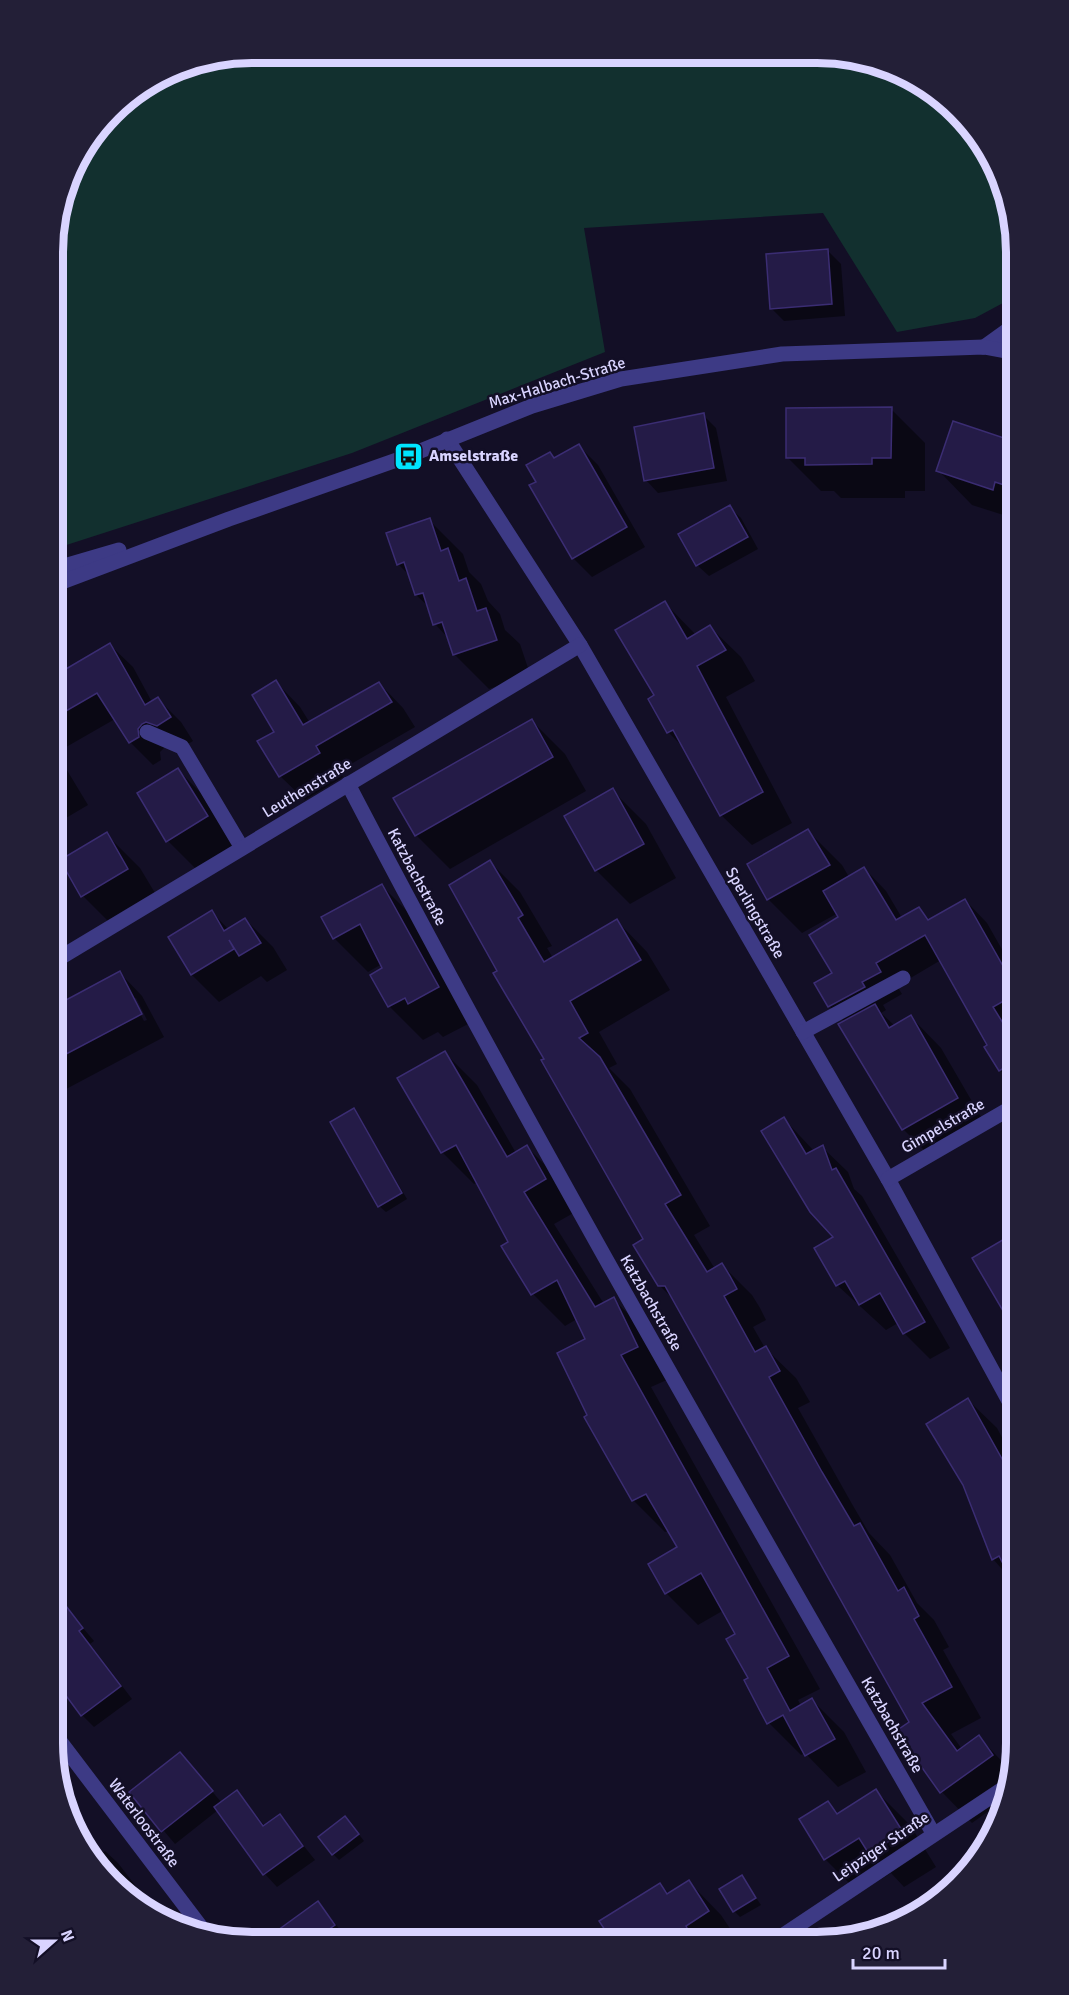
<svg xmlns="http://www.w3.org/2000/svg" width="1069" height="1995" font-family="Signika,sans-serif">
	<rect width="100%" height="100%" fill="#130f26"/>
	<path fill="#12302f" d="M252,53L856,56L949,102L1006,188L1016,252V296L975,318L897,332L823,213L584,228L605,352L352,453L54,549V226L73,163L120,102L176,68Z"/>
	<g fill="#0007" fill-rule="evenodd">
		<path d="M828,251L841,264L845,316L784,321L771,308Z"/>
		<path d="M891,409L925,443V491H905V498H841L834,491H821L787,457Z"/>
		<path d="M703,415L716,428L727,481L658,493L646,480Z"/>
		<path d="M954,422L1016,441V519L972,505L938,470Z"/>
		<path d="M579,446L598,465L645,547L592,577L573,558L538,482L550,454L555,459Z"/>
		<path d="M729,507L741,518L758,549L709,576L697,565Z"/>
		<path d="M429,520L463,554L469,572L481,584L488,601L500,614L505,630L520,644L530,674L489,689L454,654L449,639L435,624L429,607L416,595L410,576L398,564Z"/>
		<path d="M665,603L696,635L710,627L741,657L755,681L726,697L792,823L752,845L721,815L686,750L668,732L650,700L657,696Z"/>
		<path d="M110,645L133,667L152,702L158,699L181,722L193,741L181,748L165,747L160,752L161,760L153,765L130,742L115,719L54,754L62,762L88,805L54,825V677Z"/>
		<path d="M276,682L300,707L310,723L379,683L403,708L415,727L339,771L343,777L305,800L280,776L276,732Z"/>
		<path d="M531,720L565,754L586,791L450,869L416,835Z"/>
		<path d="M178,770L212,804L241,851L202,875L168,841Z"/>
		<path d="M612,790L646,824L676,878L630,904L596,870Z"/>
		<path d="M808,831L842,865L849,877L864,868L886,891L902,918L919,909L930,920L965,900L987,923L1016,974V1059L1007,1064V1068L1016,1063V1087L1000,1070L990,1046L941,960L897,986L902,994L883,1005L886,1010L881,1013L895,1026L911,1017L941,1048L988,1129L934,1160L903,1129L845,1022L829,1006L816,984L834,974L840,917L838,913L802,933L768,899L749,865Z"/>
		<path d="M106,834L140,868L161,903L117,930L83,896Z"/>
		<path d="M490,862L520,892L552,946L547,948L553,958L617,921L647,952L670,990L599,1032L617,1064L609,1068L630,1089L710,1226L694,1235L715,1269L722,1265L752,1295L760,1308L766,1320L753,1327L765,1348L796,1378L810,1402L798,1408L852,1504L869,1533L890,1555L917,1603L934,1620L949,1647L943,1650L981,1718L951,1734L962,1749L979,1737L1012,1772L1007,1798L972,1823L942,1792L898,1732L910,1722L676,1302L659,1285L645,1239L499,971Z"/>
		<path d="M382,886L416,920L472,1022L443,1037L438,1032L423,1040L389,1006L382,964L368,972L334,938Z"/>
		<path d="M212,912L229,930L245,919L273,947L287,970L267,982L261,976L219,1002L192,975L170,938Z"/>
		<path d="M120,973L142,996L164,1037L53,1096V1009ZM132,998H136L147,1020L144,1021Z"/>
		<path d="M445,1053L477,1085L516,1153L527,1147L559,1179L577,1211L554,1224L604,1304L613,1299L646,1331L669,1379L651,1387L820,1689L798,1700L801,1706L812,1700L844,1732L866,1772L838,1787L805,1753L801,1755L769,1723L750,1678L737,1634L724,1610L698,1625L666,1593L679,1548L669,1531L665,1532L633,1500L587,1417L589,1416L587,1340L577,1319L565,1326L533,1294L503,1247L510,1242L478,1182L474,1184L442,1152Z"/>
		<path d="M354,1110L407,1199L386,1212L379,1206Z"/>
		<path d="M784,1119L814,1151L822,1147L848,1172L854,1189L862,1196L950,1348L930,1359L904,1333L898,1323L886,1330L837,1285L835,1238Z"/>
		<path d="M1016,1233V1333L974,1258Z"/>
		<path d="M968,1400L997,1428L1016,1464V1585L993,1559Z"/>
		<path d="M62,1603L94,1641L90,1644L132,1699L94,1727L82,1715L53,1669V1607L54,1610Z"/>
		<path d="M180,1754L222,1803L237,1792L265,1826L280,1816L315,1860L277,1887L265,1874L218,1810L175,1844L132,1793Z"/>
		<path d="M876,1791L910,1825L936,1867L904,1887L891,1873L859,1893L825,1859L828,1803L839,1814Z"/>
		<path d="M351,1824L364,1841L339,1860L333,1854Z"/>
		<path d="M90,1848L97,1857L105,1851L118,1863L138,1889L132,1893L145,1909L121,1893Z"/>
		<path d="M978,1859L928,1909L881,1932L860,1935Z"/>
		<path d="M742,1877L761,1905L740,1917L734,1911Z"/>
		<path d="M689,1882L721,1915L739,1942H585L606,1929L660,1885L670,1894Z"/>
		<path d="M318,1903L347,1938L343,1941H265Z"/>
	</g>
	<g fill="#241b47" stroke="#3b2d73" stroke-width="1.5">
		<path d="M828,249L832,304L770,309L766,254Z"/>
		<path d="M892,407L891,458H872V464L805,465V458H786V408Z"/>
		<path d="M704,413L714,468L644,481L634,427Z"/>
		<path d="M953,421L1016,442V489L995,482L993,490L936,471Z"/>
		<path d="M579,444L627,527L572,559L529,485L536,482L526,465L550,452L554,458Z"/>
		<path d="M730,505L748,537L696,566L678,534Z"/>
		<path d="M430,518L441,551L448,548L459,581L466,578L477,611L486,608L497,640L453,655L442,622L433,625L423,593L415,595L404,562L397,565L386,533Z"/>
		<path d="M665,601L687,639L710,625L726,650L697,666L763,792L720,816L673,730L667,733L648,699L654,695L615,630Z"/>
		<path d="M110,643L145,705L158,697L171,717L157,726L146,722L142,724L138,729L139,737L129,743L97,693L54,718V676Z"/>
		<path d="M276,680L303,725L379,682L392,702L316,746L320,753L279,777L257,741L274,732L252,695Z"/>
		<path d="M532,719L553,757L415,836L393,798Z"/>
		<path d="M178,768L208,816L166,842L137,793Z"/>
		<path d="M613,788L644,844L595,871L564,816Z"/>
		<path d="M808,829L830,865L767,900L747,864Z"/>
		<path d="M107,832L128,869L81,897L60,860Z"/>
		<path d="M490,860L523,915L518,918L544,962L617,919L641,960L570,1001L588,1033L579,1038L600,1057L681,1195L665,1204L707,1272L722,1263L730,1276L737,1289L724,1296L755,1352L766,1346L780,1371L769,1377L822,1472L854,1526L860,1523L898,1591L904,1587L919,1616L914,1619L952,1687L922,1703L957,1751L979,1735L993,1755L940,1793L896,1731L909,1722L665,1286H658L633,1245L643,1239L541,1060L544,1059L493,973L497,971L449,885Z"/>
		<path d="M864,867L896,920L919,907L928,920L965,899L1016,989V994L993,1007L1016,1044V1061L999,1071L984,1047L987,1045L925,935L876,963L881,972L862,982L865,987L828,1007L814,983L832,973L809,935L838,917L823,891Z"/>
		<path d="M382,884L439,987L408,1004L405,998L388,1007L370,975L382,968L360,924L333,939L321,917Z"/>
		<path d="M212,910L224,931L245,918L261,943L239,956L229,940L234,949L191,975L168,937Z"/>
		<path d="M120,971L142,1014L53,1061V1007Z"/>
		<path d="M875,1004L889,1028L911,1015L958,1098L902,1130L838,1024Z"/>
		<path d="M445,1051L507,1157L527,1145L546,1179L524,1192L595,1307L614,1297L638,1347L621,1355L789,1656L767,1668L790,1711L812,1698L835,1739L805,1756L783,1715L767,1724L760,1711L744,1680L748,1678L726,1639L735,1634L701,1573L665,1594L648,1564L677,1547L646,1494L632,1501L584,1417L587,1415L557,1353L585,1339L557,1280L531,1295L501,1246L508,1242L456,1145L441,1153L397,1078Z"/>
		<path d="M354,1108L402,1193L378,1207L330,1122Z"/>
		<path d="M784,1117L806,1154L823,1145L832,1170L836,1168L925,1322L903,1334L880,1293L859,1305L845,1281L836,1286L814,1248L833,1237L810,1212L761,1131Z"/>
		<path d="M1016,1232V1333L972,1258Z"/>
		<path d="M968,1398L1016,1484V1589L999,1556L992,1560L963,1485L926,1424Z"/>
		<path d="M53,1589L83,1628L79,1631L121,1686L81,1716L53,1678Z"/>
		<path d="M180,1752L213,1791L161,1832L129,1792Z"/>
		<path d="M876,1789L903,1832L869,1854L859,1838L824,1860L799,1819L828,1801L837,1814Z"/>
		<path d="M237,1790L263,1826L280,1814L303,1846L263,1875L214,1807Z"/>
		<path d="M345,1816L359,1834L332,1855L318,1837Z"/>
		<path d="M742,1875L756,1898L733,1912L719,1889Z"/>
		<path d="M689,1880L709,1911L686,1926L688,1930L669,1942H613L599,1921L660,1883L667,1894Z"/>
		<path d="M318,1901L335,1925L312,1941H263Z"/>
	</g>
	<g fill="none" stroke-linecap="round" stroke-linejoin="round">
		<g stroke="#3d3a85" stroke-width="15">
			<path d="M984,347L1016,324"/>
			<path d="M447,439L580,645L888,1179L1016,1414"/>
			<path d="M54,569L119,550"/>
			<path d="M54,585L229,519L408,456L532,406L621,379L782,354L984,347L1016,353"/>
			<path d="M147,732L182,747L242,848"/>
			<path d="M348,784C533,1139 734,1485 933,1833"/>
			<path d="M53,962L580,645"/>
			<path d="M803,1032L903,978"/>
			<path d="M888,1179L1016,1105"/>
			<path d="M53,1732L207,1935"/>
			<path d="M773,1942L1010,1784"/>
		</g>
	</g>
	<defs>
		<symbol id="bus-square" viewBox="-11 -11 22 22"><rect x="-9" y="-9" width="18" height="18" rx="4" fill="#00e5ff" stroke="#130f26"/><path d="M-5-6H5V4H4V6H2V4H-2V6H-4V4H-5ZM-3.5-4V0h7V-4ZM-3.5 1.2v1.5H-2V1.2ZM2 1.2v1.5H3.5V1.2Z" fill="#111"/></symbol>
	</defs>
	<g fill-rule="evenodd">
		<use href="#bus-square" x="392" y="440" width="33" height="33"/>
	</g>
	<g text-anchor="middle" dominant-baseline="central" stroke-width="5" stroke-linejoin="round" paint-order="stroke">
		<g font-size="16" fill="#d9d4ff" stroke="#130f26">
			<text transform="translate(557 383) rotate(-17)">Max-Halbach-Straße</text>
			<text transform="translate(307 788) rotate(-31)">Leuthenstraße</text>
			<text transform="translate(417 877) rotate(62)">Katzbachstraße</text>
			<text transform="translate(755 913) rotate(60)">Sperlingstraße</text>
			<text transform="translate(943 1126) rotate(-30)">Gimpelstraße</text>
			<text transform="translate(651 1303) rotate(60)">Katzbachstraße</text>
			<text transform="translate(892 1725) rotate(60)">Katzbachstraße</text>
			<text transform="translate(144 1823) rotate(53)">Waterloostraße</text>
			<text transform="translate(881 1847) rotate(-34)">Leipziger Straße</text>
		</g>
		<g font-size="16" font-weight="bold" fill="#d9d4ff" stroke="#130f26" text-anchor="start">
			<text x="429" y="456">Amselstraße</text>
		</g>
	</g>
	<path d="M0 0H1069V1995H0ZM252 63H817A189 189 0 0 1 1006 252V1743A189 189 0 0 1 817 1932H252A189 189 0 0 1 63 1743V252A189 189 0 0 1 252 63Z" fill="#231f37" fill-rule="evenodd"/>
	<path fill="none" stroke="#d9d4ff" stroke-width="8" d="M252 63H817A189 189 0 0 1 1006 252V1743A189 189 0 0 1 817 1932H252A189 189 0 0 1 63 1743V252A189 189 0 0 1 252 63Z"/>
	<g transform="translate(54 1941) rotate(69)" stroke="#130f26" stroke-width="4.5" paint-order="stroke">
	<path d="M0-4.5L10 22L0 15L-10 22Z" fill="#d9d4ff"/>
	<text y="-9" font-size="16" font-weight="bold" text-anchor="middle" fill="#d9d4ff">N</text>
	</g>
	<path d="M853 1959v9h92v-9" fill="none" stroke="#d9d4ff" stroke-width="3"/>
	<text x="862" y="1959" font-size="18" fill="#d9d4ff" stroke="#130f26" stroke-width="4.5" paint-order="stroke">20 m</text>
</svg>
